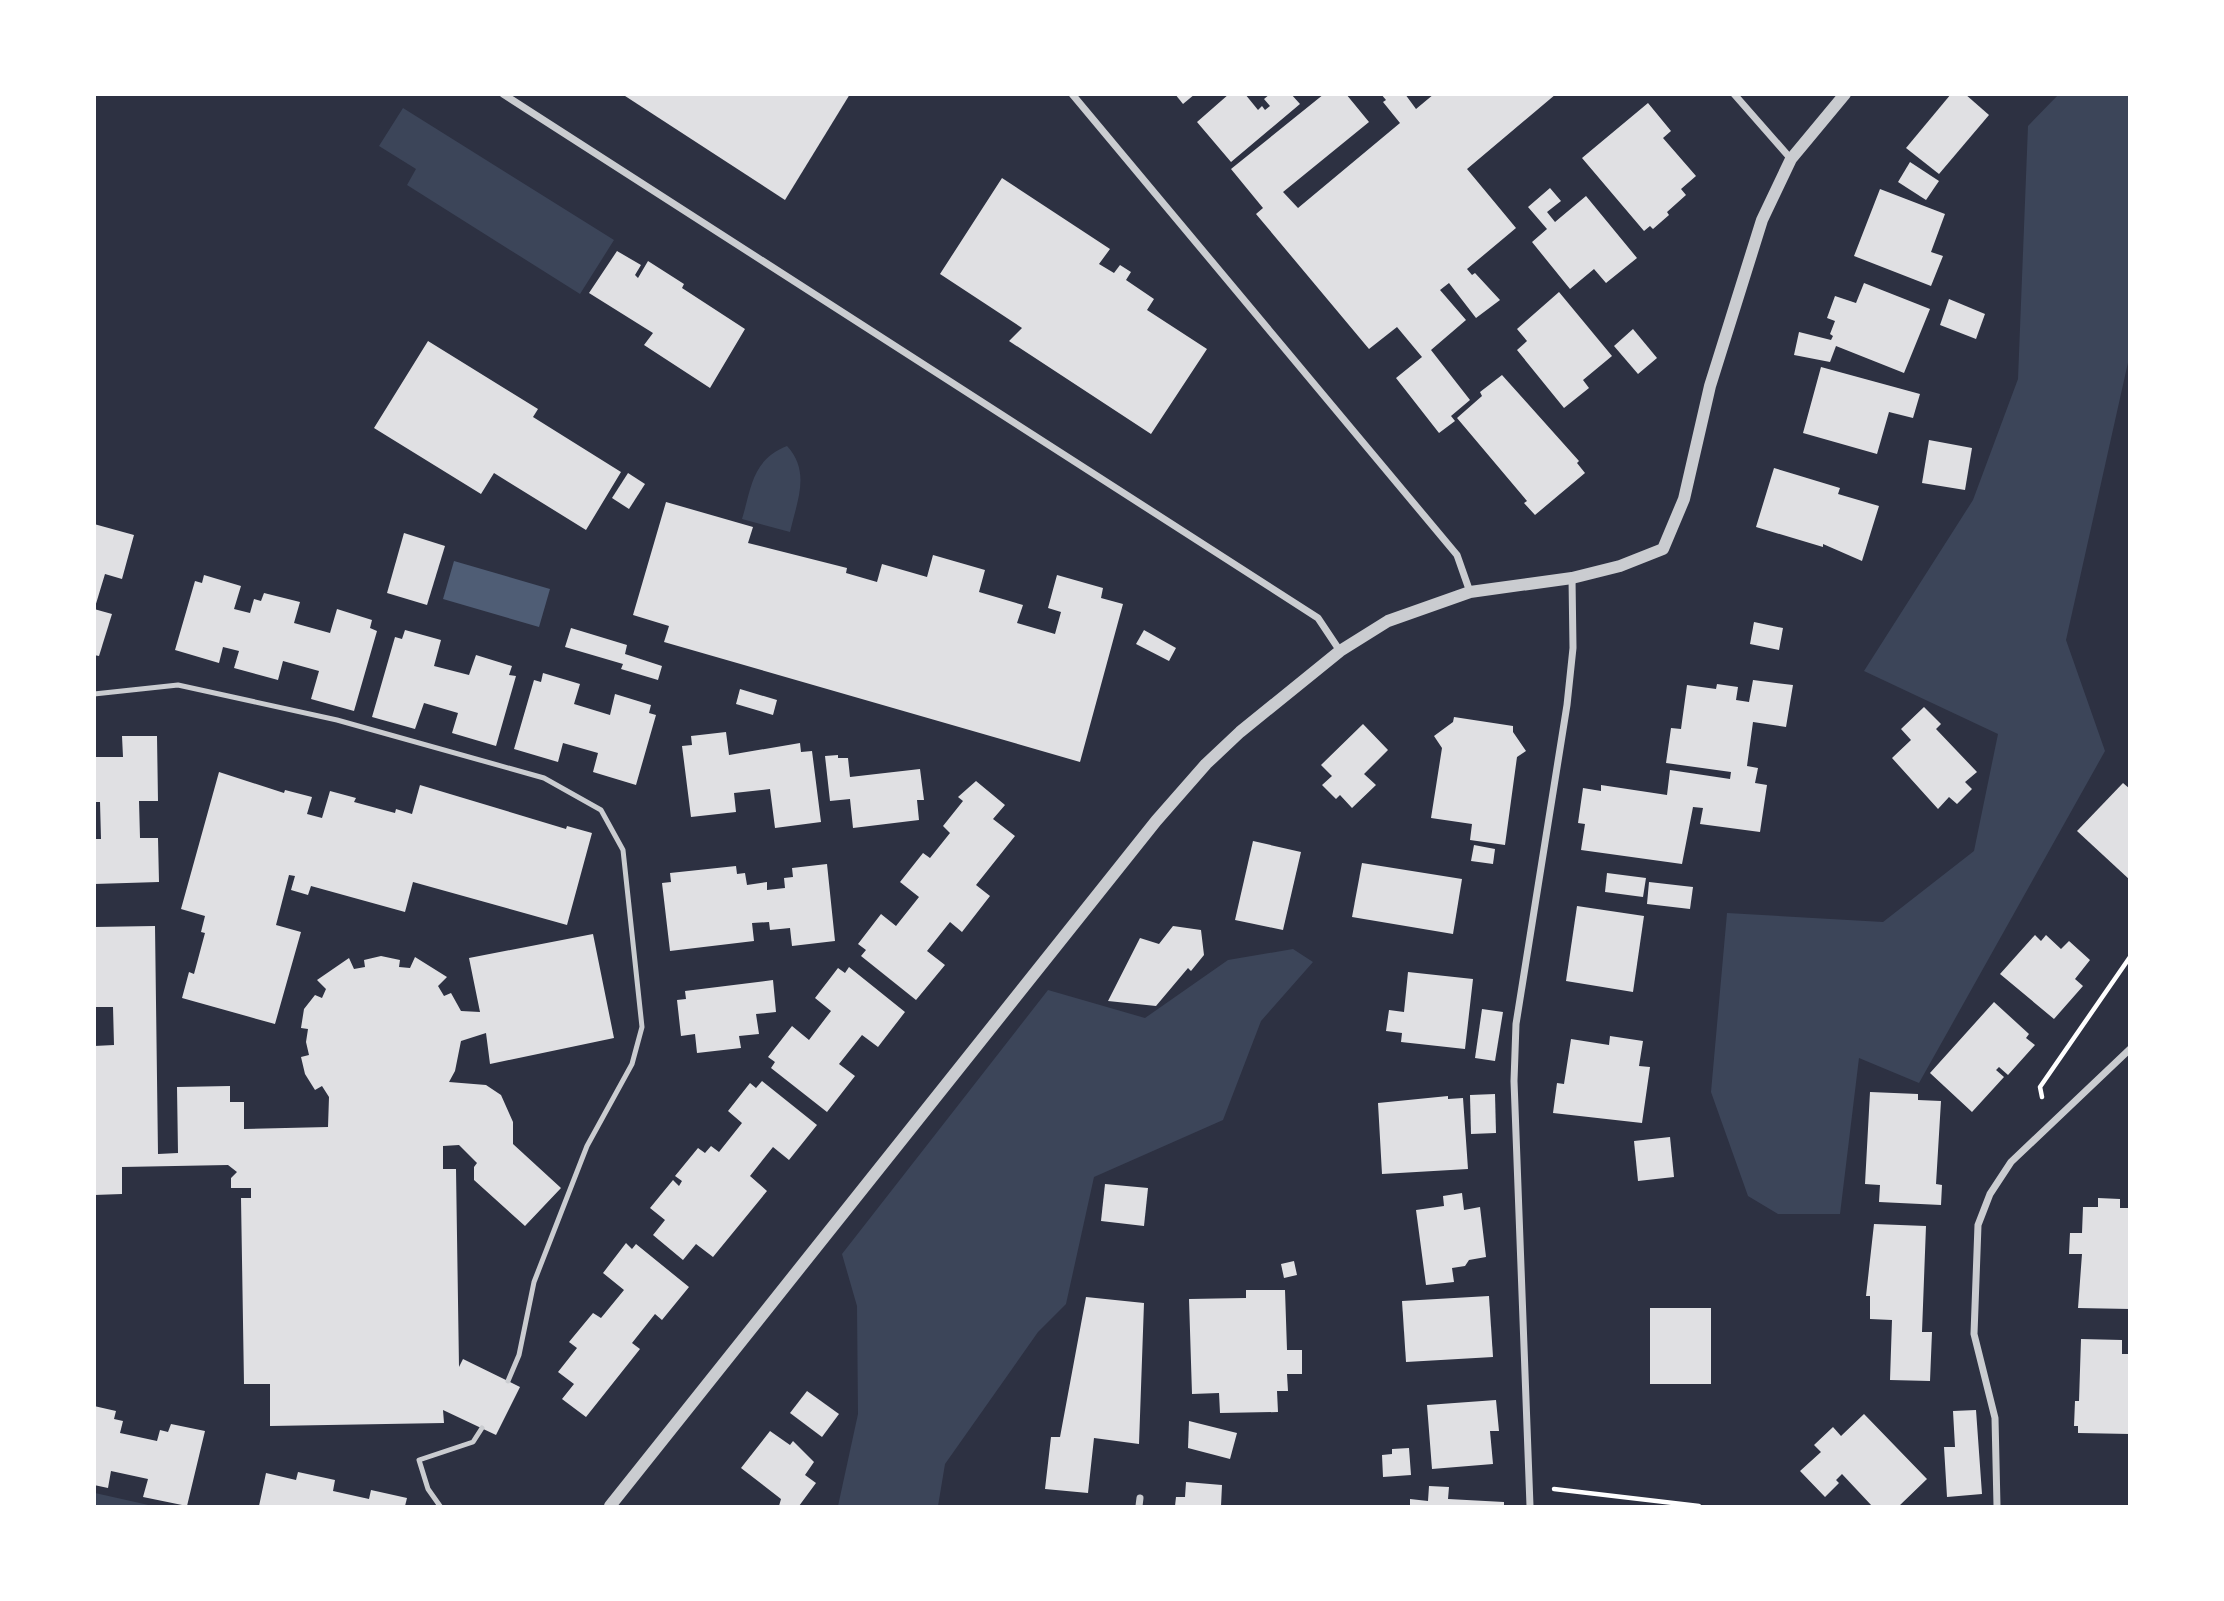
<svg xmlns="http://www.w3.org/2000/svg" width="2224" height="1601" font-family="'IBM Plex Sans',sans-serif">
	<rect width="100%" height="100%" fill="#2d3142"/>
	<g fill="#3c4559">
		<path d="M2059,94L2129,95V358L2066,640L2105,751L1919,1083L1859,1058L1840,1214H1778L1748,1196L1711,1092L1727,913L1883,922L1974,851L1998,734L1864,671L1973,500L2018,379L2028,126Z"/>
		<path d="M403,108L614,240L580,294L407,185L416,169L379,146Z"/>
		<path d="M787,446C811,472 797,501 790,532L742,519C752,486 752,460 787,446Z"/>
		<path d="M1293,949L1313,962L1261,1021L1223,1120L1094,1177L1066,1304L1038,1332L945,1464L938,1506H838L858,1414L857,1306L842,1254L1048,990L1145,1018L1228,960Z"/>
		<path d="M94,1493H95L153,1506H95Z"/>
	</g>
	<path fill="#4f5d75" d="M454,561L550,589L539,627L443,599Z"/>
	<g fill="#e0e0e3">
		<path d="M622,94H850L785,200Z"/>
		<path d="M1175,94H1195L1183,104Z"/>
		<path d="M1229,94H1245L1258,110L1262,106L1265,110L1270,106L1264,99L1270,94H1291L1300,104L1231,162L1197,122Z"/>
		<path d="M1324,94H1346L1369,122L1283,192L1298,208L1400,123L1383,102L1386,100L1381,94H1405L1416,109L1434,94H1556L1467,169L1516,228L1467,269L1472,275L1475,273L1500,300L1476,318L1449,283L1440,290L1466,320L1431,350L1470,400L1451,416L1455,421L1439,433L1396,378L1422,357L1397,327L1369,349L1256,214L1263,208L1231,169Z"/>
		<path d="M1951,94H1965L1989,115L1939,174L1906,148Z"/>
		<path d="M1648,103L1671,131L1663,138L1696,176L1681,189L1686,195L1667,212L1669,215L1653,229L1650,226L1644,231L1582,158Z"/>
		<path d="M1910,162L1939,181L1926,200L1898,182Z"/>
		<path d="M1002,178L1110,249L1099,264L1114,273L1120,265L1131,272L1126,280L1154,299L1147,310L1207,349L1151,434L1009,341L1022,328L940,274Z"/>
		<path d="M1550,188L1561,201L1547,212L1555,222L1586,196L1637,258L1606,283L1594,269L1570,289L1532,242L1547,229L1528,207Z"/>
		<path d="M1880,189L1945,214L1931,252L1943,256L1931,286L1854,256Z"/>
		<path d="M617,251L641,265L635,275L638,278L648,261L684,284L682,288L745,329L710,388L644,345L653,333L589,293Z"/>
		<path d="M1864,283L1930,309L1904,373L1836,346L1830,362L1794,355L1799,332L1831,340L1833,336L1830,334L1835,321L1827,318L1835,296L1856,303Z"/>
		<path d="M1559,292L1612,356L1583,380L1589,388L1564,408L1517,350L1527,341L1517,329Z"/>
		<path d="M1949,299L1985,314L1976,339L1940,325Z"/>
		<path d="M1633,329L1657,358L1638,374L1614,346Z"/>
		<path d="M428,341L538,409L533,417L621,472L586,530L494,473L481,494L374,428Z"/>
		<path d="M1821,367L1920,394L1913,418L1889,412L1877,454L1803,433Z"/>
		<path d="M1502,375L1579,461L1577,463L1585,473L1535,515L1524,503L1527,501L1457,418L1482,396L1480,392Z"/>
		<path d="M1929,440L1972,448L1965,490L1922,483Z"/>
		<path d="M1774,468L1840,488L1838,494L1879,506L1862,561L1823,544V547L1756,527Z"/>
		<path d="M628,473L645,484L629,509L612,498Z"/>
		<path d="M666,502L753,527L748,543L847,568L846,573L877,582L882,564L927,577L933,555L985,570L979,592L1023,605L1017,623L1055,634L1061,612L1048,608L1057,575L1103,588L1101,598L1123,604L1080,762L664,642L669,626L633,615Z"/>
		<path d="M94,524L134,535L122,579L105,574L95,607Z"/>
		<path d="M404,533L445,546L427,605L387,593Z"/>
		<path d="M204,575L241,586L234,609L250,613L254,599L261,601L264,593L300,602L294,623L330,633L337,609L372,620L370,628L377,631L354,711L311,699L319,671L283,661L278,680L234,668L239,651L223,647L219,663L175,650L195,581L202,583Z"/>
		<path d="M94,609L112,614L99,656L94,655Z"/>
		<path d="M1754,622L1783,628L1779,650L1750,644Z"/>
		<path d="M571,628L627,645L625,654L662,666L658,680L621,669L623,664L565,647Z"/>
		<path d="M405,630L441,640L434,666L469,675L476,655L512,666L509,675L516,676L496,746L452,733L458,713L424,703L415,729L372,717L395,637L402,639Z"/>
		<path d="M1144,630L1176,648L1169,661L1136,644Z"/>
		<path d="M543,673L580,684L574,704L610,715L615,694L651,705L649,713L656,715L636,785L593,772L598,753L563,743L558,762L514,749L534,680L541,682Z"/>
		<path d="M1753,680L1793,685L1786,727L1753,722L1747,766L1758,768L1755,783L1767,785L1760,832L1700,824L1703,808L1693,807L1682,864L1581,850L1585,824L1578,823L1583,788L1601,791V785L1667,795L1670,770L1730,779L1731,772L1666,763L1671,728L1681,729L1687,685L1716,689L1717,684L1738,687L1736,700L1749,702Z"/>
		<path d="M740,689L777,700L773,715L736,704Z"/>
		<path d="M1924,707L1941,724L1936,729L1977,772L1965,782L1972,789L1957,804L1949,797L1938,809L1892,758L1911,740L1901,729Z"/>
		<path d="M1454,717L1513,726V732L1526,751L1517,757L1505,845L1470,840L1472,824L1431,818L1442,748L1434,736L1453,722Z"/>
		<path d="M1363,724L1388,750L1364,774L1376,785L1352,808L1340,795L1336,799L1322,785L1332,776L1321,765Z"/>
		<path d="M726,732L729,755L800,743L801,752L812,751L821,822L775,828L770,789L734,793L736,812L691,817L682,746L692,745L691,736Z"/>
		<path d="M122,736H157L158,801H139L140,838H158L159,882L94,884V839H101L100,802H94V757H123Z"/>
		<path d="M838,755V758H848L850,777L920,769L924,800H917L919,820L853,828L850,799L830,801L825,756Z"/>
		<path d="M219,772L284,793L285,790L312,797L307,814L322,818L330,791L356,798L354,802L395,813L396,809L412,814L420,785L566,829L567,826L592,833L567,925L413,882L405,912L311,886L308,895L291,890L295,876L289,875L276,925L301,932L275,1024L182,998L189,972L194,974L205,933L201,932L205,916L181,909Z"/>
		<path d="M976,781L1005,805L993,819L1015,836L976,885L990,896L962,932L950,922L927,951L945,965L916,1000L861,956L866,950L858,944L881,914L896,926L919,897L900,882L923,853L930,858L950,833L943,826L963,801L958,797Z"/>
		<path d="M2123,783L2130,789V880L2077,831Z"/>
		<path d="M1253,841L1301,852L1283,930L1235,920Z"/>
		<path d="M1474,845L1495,849L1493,864L1471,861Z"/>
		<path d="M1362,863L1462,879L1453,934L1352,917Z"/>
		<path d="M827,864L835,941L792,946L790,928L770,930L769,922L752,923L754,941L670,951L662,883L671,882L670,873L736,866L737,874L745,873L747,885L767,882V890L785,888L784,878L793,877L792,868Z"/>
		<path d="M1607,873L1646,878L1643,897L1605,892Z"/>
		<path d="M1649,882L1693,887L1690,909L1647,904Z"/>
		<path d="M1577,906L1644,916L1633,992L1566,981Z"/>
		<path d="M155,926L158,1154L178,1153L177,1087L230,1086V1102H244V1129L328,1127L329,1097L322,1086L315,1090L305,1074L301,1057L309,1055L306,1042L308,1029L301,1028L304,1009L315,995L322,998L326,989L317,980L349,958L354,969L365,967L364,960L381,956L400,960L399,967L410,968L415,957L447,977L438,986L444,996L451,993L461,1011L480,1012L469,958L593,934L614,1038L490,1064L486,1033L461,1041L455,1071L449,1082L486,1085L501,1095L513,1122V1144L561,1188L525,1226L474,1180V1167L477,1163L459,1145L443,1146V1169H456L459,1367L463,1359L520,1387L496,1435L443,1410L444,1423L270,1426V1384H244L241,1198H251V1188H231V1178L237,1172L228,1165L122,1167V1194L94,1195V1046L114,1045L113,1007H94V927Z"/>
		<path d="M1173,926L1201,930L1204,955L1191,971L1188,968L1156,1006L1108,1001L1140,938L1159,944Z"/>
		<path d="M2035,935L2041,941L2046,935L2061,949L2069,941L2090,960L2075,979L2083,986L2054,1019L2000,974Z"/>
		<path d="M849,967L905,1012L878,1047L862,1035L839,1064L855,1076L827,1112L771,1068L775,1062L768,1057L792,1026L809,1040L831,1011L815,998L838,968L845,973Z"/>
		<path d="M1408,972L1473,979L1465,1049L1401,1042L1402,1033L1386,1031L1389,1010L1404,1012Z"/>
		<path d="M773,980L776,1012L756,1014L759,1034L739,1036L741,1048L697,1053L695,1034L681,1036L677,1000L686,999L685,991Z"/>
		<path d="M1994,1002L2029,1034L2026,1038L2035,1045L2008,1075L1999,1067L1996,1070L2004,1077L1972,1112L1930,1073Z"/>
		<path d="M1482,1009L1503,1012L1495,1061L1475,1058Z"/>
		<path d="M1610,1036L1643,1041L1639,1066L1650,1067L1642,1123L1553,1113L1557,1083L1564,1084L1571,1039L1609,1045Z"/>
		<path d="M762,1081L817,1125L789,1160L773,1147L750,1176L767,1191L713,1257L696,1244L683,1260L653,1235L665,1220L650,1208L673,1180L679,1186L682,1181L675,1176L698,1148L705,1153L711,1146L719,1152L742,1123L728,1111L750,1083L756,1088Z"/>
		<path d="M1870,1092L1918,1094V1100L1941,1101L1936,1184L1942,1185L1941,1205L1879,1202L1880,1185L1865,1184Z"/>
		<path d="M1495,1094L1496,1133L1471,1134L1470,1095Z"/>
		<path d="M1448,1096V1099L1463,1098L1468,1169L1382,1174L1378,1103Z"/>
		<path d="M1670,1137L1674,1177L1638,1181L1634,1141Z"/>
		<path d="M1105,1184L1148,1188L1144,1226L1101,1221Z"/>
		<path d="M1462,1193L1464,1210L1480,1207L1486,1257L1469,1260L1465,1266L1452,1268L1454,1282L1426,1285L1416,1210L1444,1206L1443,1196Z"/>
		<path d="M2098,1198L2120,1199V1208H2130V1309L2078,1308L2082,1254H2069L2070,1233H2082L2083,1207H2098Z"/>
		<path d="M1874,1224L1926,1226L1922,1332H1932L1930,1381L1890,1380L1892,1320L1870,1319V1296H1866Z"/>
		<path d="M626,1243L632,1249L636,1244L689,1287L662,1320L655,1314L632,1343L640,1349L586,1417L562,1399L574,1384L558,1372L577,1348L569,1342L593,1313L601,1318L624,1290L603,1273Z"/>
		<path d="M1294,1261L1297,1275L1284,1278L1281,1264Z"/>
		<path d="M1246,1290H1285L1287,1350H1302V1374H1287L1288,1391H1277L1278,1412L1220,1413L1219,1393L1192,1394L1189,1299L1246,1298Z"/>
		<path d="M1489,1296L1493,1357L1406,1362L1402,1301Z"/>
		<path d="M1086,1297L1144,1303L1139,1444L1094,1438L1088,1493L1045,1489L1051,1437H1060Z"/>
		<rect x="1650" y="1308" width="61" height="76"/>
		<path d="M2081,1339L2122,1340V1354H2130V1434L2078,1433V1426H2074L2075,1401H2079Z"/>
		<path d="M807,1391L839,1414L822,1437L790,1413Z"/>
		<path d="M1496,1400L1499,1431H1490L1493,1464L1432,1469L1427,1405Z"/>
		<path d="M94,1406L116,1411L114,1419L123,1421L120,1433L157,1441L160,1430L168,1432L171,1424L205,1431L187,1506L143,1497L148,1479L111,1471L108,1488L94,1485Z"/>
		<path d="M1976,1410L1982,1494L1947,1497L1944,1447H1955L1953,1411Z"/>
		<path d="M1864,1414L1927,1479L1899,1506H1872L1842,1474L1836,1480L1839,1483L1825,1497L1800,1471L1821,1452L1814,1445L1833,1427L1841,1436Z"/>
		<path d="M1189,1421L1237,1433L1230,1459L1188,1448Z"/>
		<path d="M770,1431L790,1445L793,1441L814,1462L805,1475L816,1483L799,1506H779L781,1499L741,1468Z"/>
		<path d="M1409,1448L1411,1475L1383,1477L1382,1455L1392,1454V1449Z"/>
		<path d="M298,1472L335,1480L333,1491L369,1499L371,1490L407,1498L405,1506H259L266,1473L296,1480Z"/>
		<path d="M1186,1482L1222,1485L1221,1506H1175L1176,1497H1185Z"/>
		<path d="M1429,1486L1449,1487L1448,1499L1504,1502V1506H1410V1499L1428,1501Z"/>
	</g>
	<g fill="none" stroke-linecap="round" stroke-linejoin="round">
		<g stroke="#fff" stroke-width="4.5">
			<path d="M2042,1097L2040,1087L2130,957"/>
			<path d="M1554,1489L1699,1506"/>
		</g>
		<g stroke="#caccd0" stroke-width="5">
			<path d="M94,694L178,685L337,720L544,778L601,810L623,850L642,1027L632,1064L587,1146L534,1282L519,1355L508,1381"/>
			<path d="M440,1506L428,1489L419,1460L473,1442L482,1428"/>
		</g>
		<g stroke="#caccd0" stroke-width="7">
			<path d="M503,94L1318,618L1340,651"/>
			<path d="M1072,94L1457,555L1470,592"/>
			<path d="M1734,94L1791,159"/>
			<path d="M1139,1506L1140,1498"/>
			<path d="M1530,1506L1514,1081L1516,1024L1567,705L1573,648L1572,578"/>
			<path d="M1997,1506L1995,1418L1974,1334L1978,1225L1990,1194L2011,1162L2130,1049"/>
		</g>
		<path stroke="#caccd0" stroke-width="12" d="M610,1506L1156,821L1206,764L1240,732L1340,651L1388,621L1470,592L1572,578L1620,566L1663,549L1684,499L1710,386L1762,220L1791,159L1845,94"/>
	</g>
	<rect width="2224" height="1601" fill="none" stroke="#ffffff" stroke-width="192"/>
</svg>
